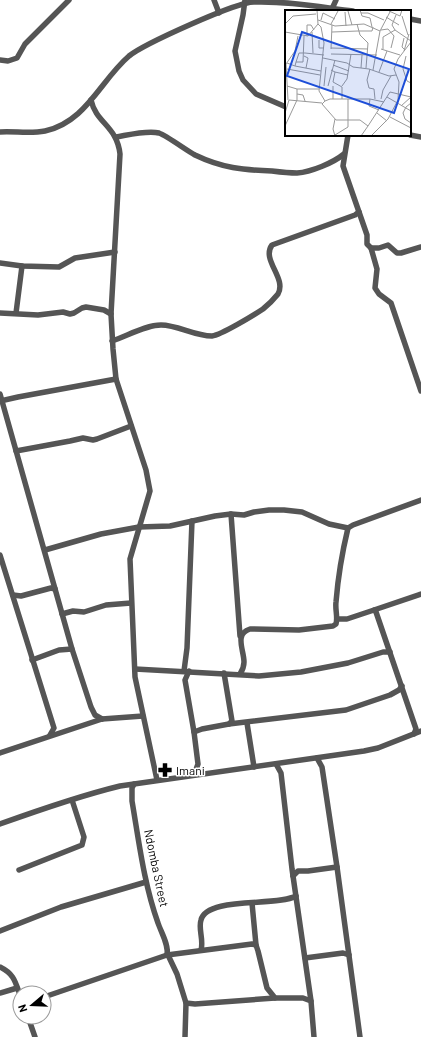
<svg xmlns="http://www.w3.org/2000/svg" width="421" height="1037" font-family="Barlow,sans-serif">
	<rect width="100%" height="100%" fill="#fff"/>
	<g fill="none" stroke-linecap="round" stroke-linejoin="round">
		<g stroke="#555" stroke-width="5.5">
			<path d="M214,0L219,13"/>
			<path d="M245,0L243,15L235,51L239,71L243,80L256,94L286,107"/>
			<path d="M331,11L336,0"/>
			<path d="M410,19L421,21"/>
			<path d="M0,60L8,61L17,58L25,44L69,0"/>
			<path d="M91,100C96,123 117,126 120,154L111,314L113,349L116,379L146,470L150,491L130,559L135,677L157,780"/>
			<path d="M0,132C15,131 30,134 45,131C86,122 100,81 129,56C144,44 236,2 254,2C287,1 320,7 353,11"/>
			<path d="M348,135L343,166L367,235V244L371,248H379L388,245L397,253H401L421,247"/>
			<path d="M410,135L421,137"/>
			<path d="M116,137C128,135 147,130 159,133C167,136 186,150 195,155C222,168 243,170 272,171C280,172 289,173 297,173C311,172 333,163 344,154"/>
			<path d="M371,248L377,269L375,288L379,294L391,303L421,391"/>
			<path d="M0,263L22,266L59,267L75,258L115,252"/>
			<path d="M0,313L38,315L63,312L70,314L74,313L82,308L86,307L104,310L111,314"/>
			<path d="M16,313L22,266"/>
			<path d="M112,341C127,336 146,325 161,325C178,325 194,336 212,336C221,335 254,315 263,309C268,305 274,299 278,294C287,278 261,260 272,245L355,215L359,212"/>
			<path d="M0,394L72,649L91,707L95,715L102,719"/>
			<path d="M0,401L18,397L116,379"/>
			<path d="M16,451L70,441L83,438L93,440L97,439L131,426"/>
			<path d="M231,514L240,636"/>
			<path d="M45,550L101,534L139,527L170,526L215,516L231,514L244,515L254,512L269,510H284L302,512L329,524L348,528"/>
			<path d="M0,555L54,728L50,735"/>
			<path d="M13,595L21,596L51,588L55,589"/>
			<path d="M374,610L421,594"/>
			<path d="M62,614L73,611L84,612L106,605L131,603"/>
			<path d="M337,619H347L374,610L376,612L416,729L414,734"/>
			<path d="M32,660L59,650L72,649"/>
			<path d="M135,669L259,676L301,672L348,663L383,652H390"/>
			<path d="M184,671L187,648L192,521"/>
			<path d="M189,671L185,680L194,732L198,764L194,775"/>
			<path d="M240,674C242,671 244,667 244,662C244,650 234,634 250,629L299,630L333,626L336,624C338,617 335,610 336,602C338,577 342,553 348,528L353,525L421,500"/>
			<path d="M247,723L254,767"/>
			<path d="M229,724L346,710L390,695L399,690L402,686"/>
			<path d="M194,732L202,729L229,724L232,721L224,673"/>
			<path d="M0,753L102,719L143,716"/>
			<path d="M317,758L322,767L337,867L360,1037"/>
			<path d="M276,764L281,773L292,869L311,1001"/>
			<path d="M134,784L132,788V801C139,842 144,884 158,923C161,932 169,945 167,955"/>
			<path d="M0,824C39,810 79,796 120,786L364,751L378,748L421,731"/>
			<path d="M19,870L82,845L84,837L72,800"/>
			<path d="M293,876L298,871H308L337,867"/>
			<path d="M252,903L256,945"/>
			<path d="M0,931L61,907L146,882"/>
			<path d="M201,950C204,940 198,929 201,920C207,896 277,907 296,896"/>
			<path d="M168,955L177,974L186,1003L195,1004L275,998"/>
			<path d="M305,958L343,953L349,955"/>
			<path d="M0,967C14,974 15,981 20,995"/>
			<path d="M0,993L17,988"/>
			<path d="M44,997L167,955L252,944L256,945L258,951L267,988L275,998H303L311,1001L314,1037"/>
			<path d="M28,1017L35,1037"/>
			<path d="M185,1037L186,1003"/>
		</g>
	</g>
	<defs>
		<symbol id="pharmacy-bare" viewBox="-9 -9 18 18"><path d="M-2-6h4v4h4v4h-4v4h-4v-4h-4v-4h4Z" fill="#000" stroke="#fff" stroke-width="2.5" paint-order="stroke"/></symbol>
	</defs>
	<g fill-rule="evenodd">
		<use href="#pharmacy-bare" x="155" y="760" width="20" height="20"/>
	</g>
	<g text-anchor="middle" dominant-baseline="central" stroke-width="3" stroke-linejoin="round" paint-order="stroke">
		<g font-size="12" fill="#000" stroke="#fff" text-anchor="start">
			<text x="176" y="770">Imani</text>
		</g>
		<g font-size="12" fill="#000" stroke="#fff">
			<text transform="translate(157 868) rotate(78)">Ndomba Street</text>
		</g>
	</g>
	<g transform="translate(285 10)">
		<rect width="126" height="126" fill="#fff"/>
		<path fill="none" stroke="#999" stroke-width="1" d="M32,0L33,14L36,17L39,33L34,81L40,91L37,94L51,110H75L83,116L105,82L126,87M75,0L77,6L85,8L87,17M63,1L67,15M104,1L115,6L117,0M60,2L61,16M76,3H83L99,10M117,6L123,25M101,7L114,15M33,10L50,16L79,14L95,21L88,60M36,10L38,3L50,9M0,14L8,6L31,4M46,14L53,1M72,14L75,25L83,33L81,58M96,20L103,19L109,26L106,38M110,20L107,15L111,5M73,21H87L88,17M95,21L106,0M0,22L23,26L33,14M27,22L28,43M47,22L73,21M22,26V15H26L29,20M119,28L117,37L120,40M34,30V38H39M46,38L83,39M46,39L47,15M96,39L115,45M98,39V27L110,20L126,31M119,41L124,24M20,43L39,45M46,44L92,45M19,46L23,48L21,58M121,46L118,59L122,71L126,73M38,48L62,53L68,57L84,59L104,66L111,65M11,52L14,43H20M2,53L10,56L11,52H18L19,26M48,55L64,61M10,56L36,61M76,58L77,45M2,59L35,65M85,59L82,70L84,78L89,79L90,89M46,60L50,62L48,72L57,77V89M50,62L63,65M94,62L102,41M2,76L12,79H34M39,76L41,57M43,76L50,50M57,76L62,69L66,44M12,84L18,85L20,91M102,87L126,101M48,89V76M63,89V110M96,89L98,80L106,66M3,90L1,54L10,41L13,26M40,91L45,89H85M126,93L121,97L118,103L120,109L126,113M116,96L126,87M94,100L84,96L85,89L99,92M0,103L4,90L37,93M92,103L102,111M105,107L126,118M50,109L48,119L50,126M0,116L12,90V79M50,125L63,117V110M76,126L83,116M86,126L103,109L113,90L114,72L109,59L113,49L126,32"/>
		<path fill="#1d4ed8" fill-opacity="0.15" stroke="#1d4ed8" stroke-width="2" d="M17,22L124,59L109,103L2,66Z"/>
		<rect width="126" height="126" fill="none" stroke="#000" stroke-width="2"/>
	</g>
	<g transform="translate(32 1005) rotate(251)"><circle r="19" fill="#ffffff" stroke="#999999"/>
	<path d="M0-3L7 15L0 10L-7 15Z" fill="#000000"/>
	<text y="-6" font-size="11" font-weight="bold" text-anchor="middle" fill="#000000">N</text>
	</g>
</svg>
